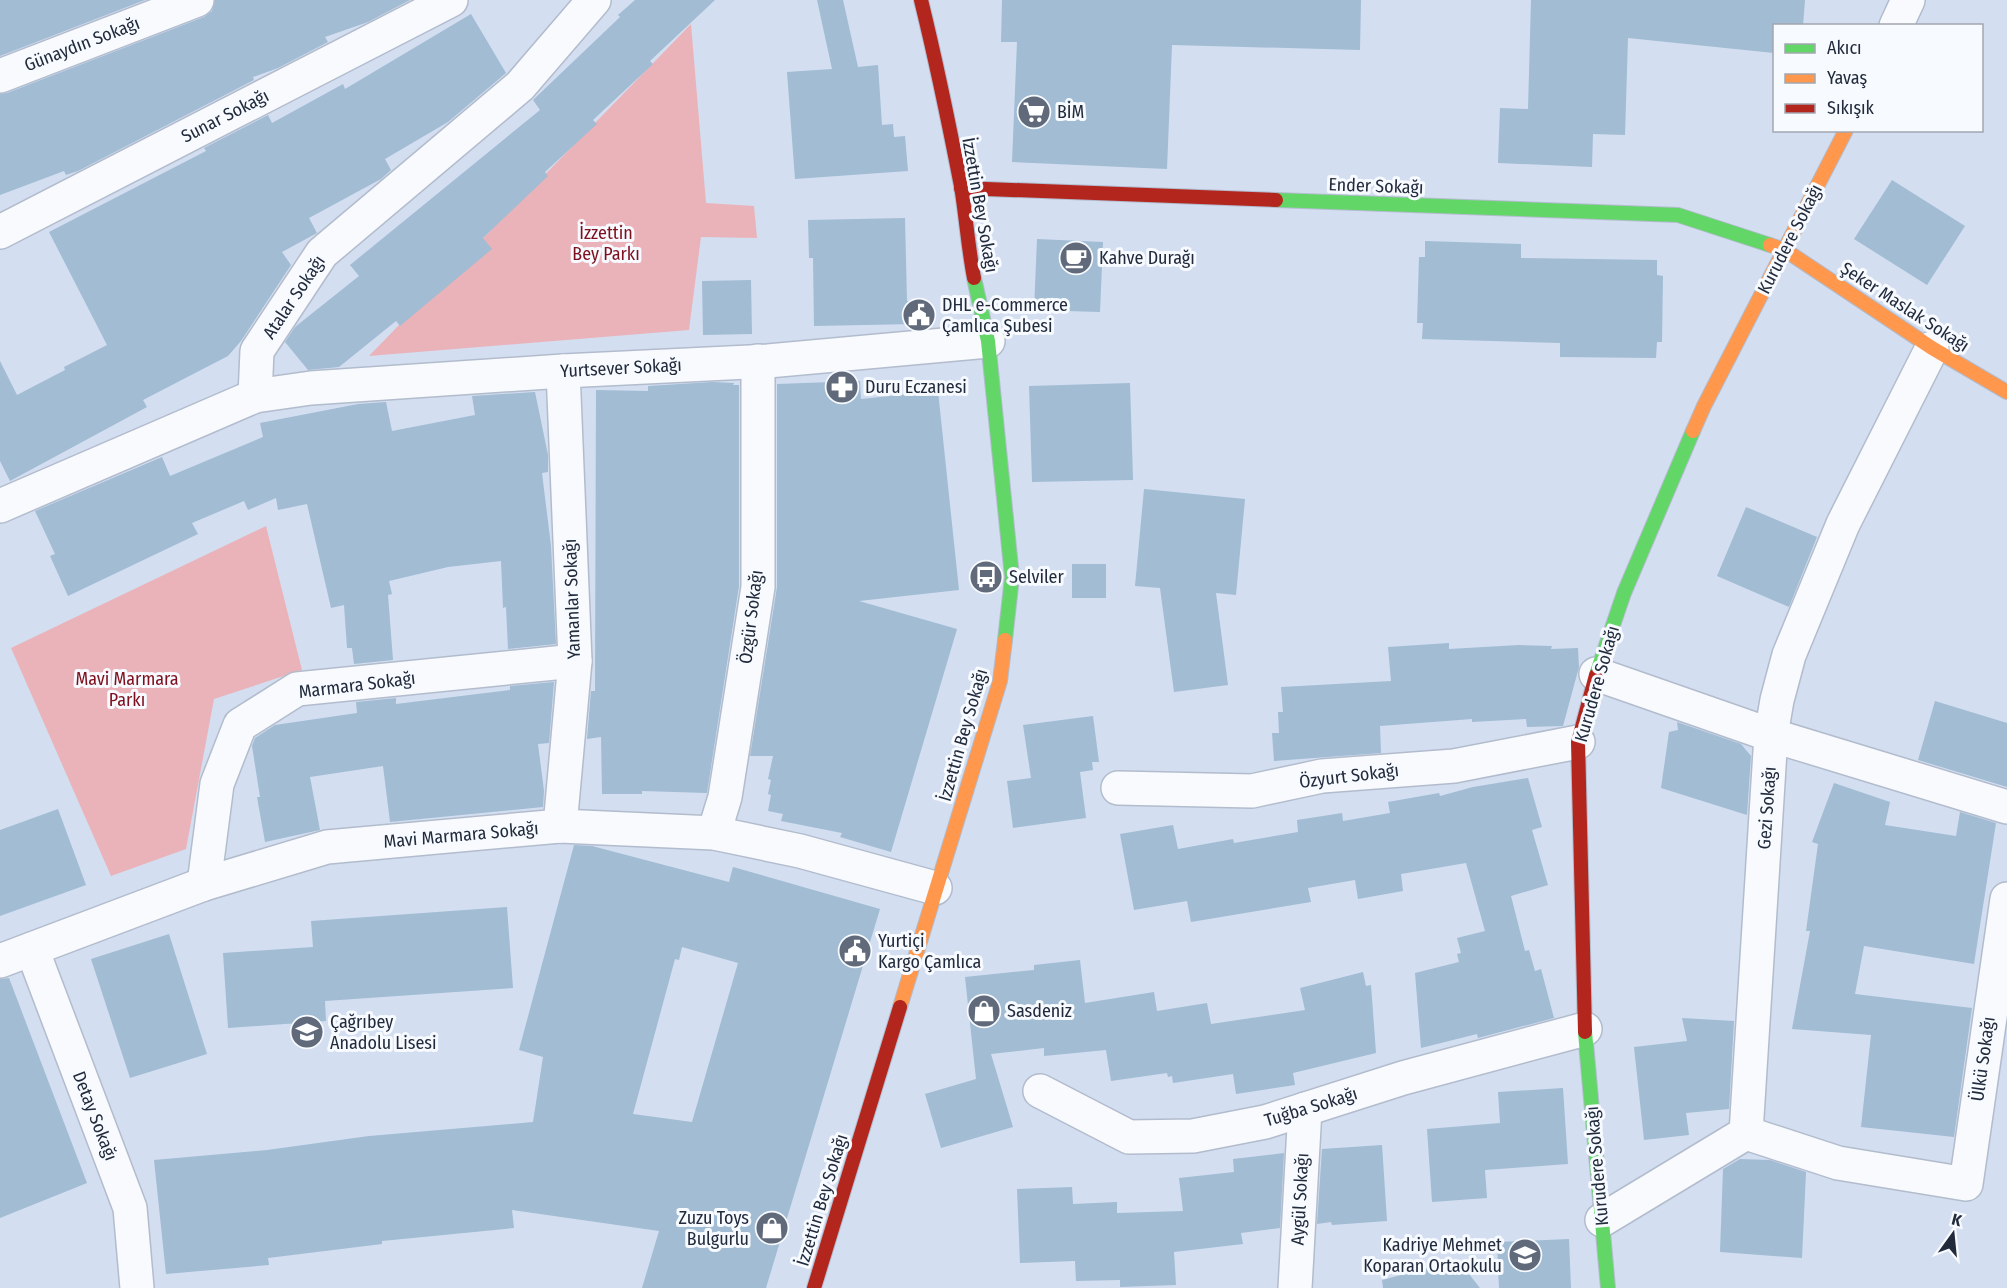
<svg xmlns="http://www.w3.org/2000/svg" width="2007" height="1288" font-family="'Fira Sans Condensed',sans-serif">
	<rect width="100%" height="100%" fill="#d3def1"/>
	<g fill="#eab3b9">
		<path d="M691,24L706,203L754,206L757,238L701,237L689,330L369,356Z"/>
		<path d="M266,526L302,670L214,699L186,849L111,876L11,648Z"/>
	</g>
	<g fill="#a1bcd3" fill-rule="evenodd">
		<path d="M0,0H145L0,56Z"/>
		<path d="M215,0H410L368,22L325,37L328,42L278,68L253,77L254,80L78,171L66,175L64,171L0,195V94L7,93L204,17L212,11Z"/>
		<path d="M635,0H715L650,61L653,64L593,120L597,124L545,172L548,176L483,238L492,249L400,326L396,321L339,367L308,370L285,342L295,327L359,276L350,265L540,110L533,100L620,17L618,15Z"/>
		<path d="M817,0H843L858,67L878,65L882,125L893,124L894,137L905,136L908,171L795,179L787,72L832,69Z"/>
		<path d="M1002,0H1361L1360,50L1172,45L1167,169L1012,162L1017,42H1001Z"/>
		<path d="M1531,0H1805L1803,26H1774V53L1628,38L1625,135L1593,134L1592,167L1498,163L1500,108L1528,109Z"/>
		<path d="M471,14L506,73L448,122L385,159L391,170L381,179L309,218L317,233L282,252L291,265L241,341L228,356L143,400L147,407L10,481L0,461V361L17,395L65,370L64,367L107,345L49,232L206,151L204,148L268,115L272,123L343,84L345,89Z"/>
		<path d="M1892,180L1965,226L1927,285L1854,239Z"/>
		<path d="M905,218L907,301H914V324L814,326L813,258H809L808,220Z"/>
		<path d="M1037,239L1103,242L1100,312L1034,310Z"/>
		<path d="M1425,241L1521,244V258L1657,260V275L1663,276L1662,342H1657L1656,358L1560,357V343L1422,339L1423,323H1417L1419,257H1425Z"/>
		<path d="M751,280L752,334L703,335L702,281Z"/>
		<path d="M860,381L861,399L938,391L959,590L859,601L957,629L891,852L840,837L842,833L781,821L783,814L768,811L771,795L768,794L771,780L768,779L773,756H750L777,587V384Z"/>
		<path d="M712,382L734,383L733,385H739V586L707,793L642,791V794H602L601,737L587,739L591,691H595L596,390L648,391V386Z"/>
		<path d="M1130,383L1133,480L1032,482L1029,386Z"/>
		<path d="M535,392L548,455V472L542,473L551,546L556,644L508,649L506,607L503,608L501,561L448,567L389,581L392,594L388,595L393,660L354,664L352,648H347L344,605L331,608L307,504L278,510L276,498L248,510L244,501L192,523L198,534L68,596L50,556L55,554L35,511L162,457L170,476L263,437L260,423L358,404L386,402L392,431L475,415L472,396Z"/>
		<path d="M1144,489L1245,499L1236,595L1216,593L1228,685L1174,692L1160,588L1135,586Z"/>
		<path d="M1746,507L1817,537L1789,607L1717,576Z"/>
		<rect x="1072" y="564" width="34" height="34"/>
		<path d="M1449,643V649L1519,645L1552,646L1551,649L1578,648L1579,667L1563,726L1527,727L1526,719L1472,722V719L1380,726L1381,753L1274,761L1272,733H1279L1278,712H1283L1281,687L1391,681L1388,647Z"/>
		<path d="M554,682L549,743L538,744L544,791L543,807L390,822L383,766L310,777L320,830L265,842L257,797H260L252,746L255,738L275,725L357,713L356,702L396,698V704L510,690V686Z"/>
		<path d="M1935,701L2007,723V787L1918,760Z"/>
		<path d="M1093,716L1099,762H1092L1093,770L1080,772L1086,818L1013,828L1007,781L1031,778L1023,725Z"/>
		<path d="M1677,722L1741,744L1751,756L1747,815L1661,788L1669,732L1678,730Z"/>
		<path d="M1528,778L1542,827L1532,830L1548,885L1511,896L1525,951L1529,950L1535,971L1541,969L1554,1018L1478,1038L1477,1034L1421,1048L1415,973L1459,962L1457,954L1461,953L1457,938L1485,931L1466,863L1401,874L1403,891L1358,899L1355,880L1308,888L1311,902L1191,922L1187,901L1134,910L1120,834L1173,825L1178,849L1233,839L1234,843L1298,832L1297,820L1342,813L1343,821L1390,813L1388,802L1439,793L1440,796L1473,787Z"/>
		<path d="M1834,783L1890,802L1885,825L1956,836L1960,812L1996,823L1974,964L1864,946L1855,994L1972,1008L1954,1137L1861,1127L1871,1035L1792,1029L1810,931H1806L1818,844L1812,842Z"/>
		<path d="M58,809L86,885L0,916V830Z"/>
		<path d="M574,845L592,846L729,882L733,867L880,909L766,1288H642L659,1231L512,1210L514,1228L382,1241V1244L268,1258L269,1265L166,1274L154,1160L267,1150L369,1136L533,1122L543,1057L519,1050ZM682,947L738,963L692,1122L633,1114L675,959L679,960Z"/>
		<path d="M507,907L513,988L325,1001L326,1021L228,1028L223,953L313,947L311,921Z"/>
		<path d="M169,934L207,1054L130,1078L91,959Z"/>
		<path d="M1080,960L1085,1003L1154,992L1157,1011L1207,1003L1211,1024L1305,1010L1300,988L1363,972L1366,986L1371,985L1376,1053L1293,1073L1295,1085L1236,1094L1233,1074L1173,1083L1172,1076L1168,1077L1167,1073L1111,1081L1106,1050L1044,1056V1048L991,1054L1013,1127L941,1148L925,1094L976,1079L965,977L1034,970V965Z"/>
		<path d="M9,978L87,1183L0,1218V979Z"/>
		<path d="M1682,1018L1734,1021L1729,1109L1686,1113L1689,1135L1644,1140L1634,1047L1687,1041Z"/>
		<path d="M1563,1088L1568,1164L1485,1170L1487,1198L1432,1202L1427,1129L1500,1123L1498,1092Z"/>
		<path d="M1382,1145L1387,1221L1332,1225L1331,1222L1317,1224L1322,1149Z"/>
		<path d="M1284,1153L1280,1228L1241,1233L1243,1244L1174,1252L1176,1285L1120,1287V1280L1076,1281L1075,1261L1020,1263L1017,1189L1072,1187L1073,1204L1117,1202V1213L1183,1211L1179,1178L1234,1172L1233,1159Z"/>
		<path d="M1740,1159L1770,1160L1806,1172L1802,1258L1720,1252L1723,1169Z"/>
		<path d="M1569,1239L1571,1288H1499L1497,1242Z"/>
		<path d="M1458,1260L1480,1288H1383L1382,1280Z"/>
	</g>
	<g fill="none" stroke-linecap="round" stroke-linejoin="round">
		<defs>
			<g id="street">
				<path d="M1896,26L1908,0"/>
				<path d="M0,76L197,0"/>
				<path d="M0,232L451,0"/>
				<path d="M255,396L257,351L322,253L520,86L594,0"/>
				<path d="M0,506L255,396L311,388L563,371L768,361L988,341"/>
				<path d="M1596,674L1771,735L2007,807"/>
				<path d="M1118,788L1252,791L1322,776L1454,766L1578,742"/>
				<path d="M560,826L575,661L563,371"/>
				<path d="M714,833L725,797L758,587V361"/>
				<path d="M204,884L217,784L240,725L297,689L575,661"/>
				<path d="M32,949L130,1208L137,1288"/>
				<path d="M0,961L204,884L327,847L560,826L714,833L800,851L935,888"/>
				<path d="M1040,1091L1129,1137L1193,1136L1265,1122L1403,1078L1585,1029"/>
				<path d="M1746,1133L1838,1163L1966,1184L2007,899"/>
				<path d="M1602,1220L1746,1133L1771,735L1777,700L1789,655L1843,524L1932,348"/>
				<path d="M1295,1288L1305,1109"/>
			</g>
			<g id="fast">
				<path d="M1276,200L1678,215L1770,245"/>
				<path d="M974,278L988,341L1012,577L1005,640"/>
				<path d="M1596,675L1624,593L1693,431"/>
				<path d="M1585,1032L1608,1288"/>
			</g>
			<g id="slow">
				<path d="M1770,245L1785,250L1932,348L2007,392"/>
				<path d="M1693,431L1704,406L1846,130"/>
				<path d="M900,1007L1000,681L1005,640"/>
			</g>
			<g id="jam">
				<path d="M921,0C936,61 949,124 961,186C966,216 968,247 974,278"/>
				<path d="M961,188L1276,200"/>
				<path d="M1585,1032L1578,742L1596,675"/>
				<path d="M814,1288L900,1007"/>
			</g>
		</defs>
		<use href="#street" stroke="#b2bccd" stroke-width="36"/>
		<use href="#fast" stroke="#b2bccd" stroke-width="16"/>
		<use href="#slow" stroke="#b2bccd" stroke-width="16"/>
		<use href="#jam" stroke="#b2bccd" stroke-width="16"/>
		<use href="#street" stroke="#f8fafd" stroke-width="33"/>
		<use href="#fast" stroke="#63d668" stroke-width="14"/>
		<use href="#slow" stroke="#ff974d" stroke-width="14"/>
		<use href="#jam" stroke="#b3261e" stroke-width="14"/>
	</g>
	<defs>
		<symbol id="supermarket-disc" viewBox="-11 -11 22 22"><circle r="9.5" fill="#606a7b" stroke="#f7faff"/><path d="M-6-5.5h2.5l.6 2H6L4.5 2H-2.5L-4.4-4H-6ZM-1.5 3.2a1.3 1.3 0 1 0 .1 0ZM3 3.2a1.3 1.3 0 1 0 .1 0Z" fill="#fff"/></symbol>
		<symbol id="cafe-disc" viewBox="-11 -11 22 22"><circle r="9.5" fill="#606a7b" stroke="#f7faff"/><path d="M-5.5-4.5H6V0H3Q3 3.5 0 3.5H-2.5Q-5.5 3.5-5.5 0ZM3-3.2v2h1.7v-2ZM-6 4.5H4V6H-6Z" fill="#fff"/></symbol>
		<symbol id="civic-disc" viewBox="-11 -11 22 22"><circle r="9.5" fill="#606a7b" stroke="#f7faff"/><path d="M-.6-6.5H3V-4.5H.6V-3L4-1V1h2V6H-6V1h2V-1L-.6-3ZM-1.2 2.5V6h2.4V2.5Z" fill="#fff"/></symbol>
		<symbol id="pharmacy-disc" viewBox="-11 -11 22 22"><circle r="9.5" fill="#606a7b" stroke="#f7faff"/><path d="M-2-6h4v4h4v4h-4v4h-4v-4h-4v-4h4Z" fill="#fff"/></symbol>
		<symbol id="bus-disc" viewBox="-11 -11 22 22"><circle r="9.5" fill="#606a7b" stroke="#f7faff"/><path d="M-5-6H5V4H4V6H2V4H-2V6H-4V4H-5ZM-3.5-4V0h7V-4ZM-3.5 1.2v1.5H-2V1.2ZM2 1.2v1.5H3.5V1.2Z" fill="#fff"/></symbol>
		<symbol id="shop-disc" viewBox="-11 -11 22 22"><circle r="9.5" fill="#606a7b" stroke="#f7faff"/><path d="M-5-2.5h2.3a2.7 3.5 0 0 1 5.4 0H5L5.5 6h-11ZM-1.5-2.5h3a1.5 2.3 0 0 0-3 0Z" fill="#fff"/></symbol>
		<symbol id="school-disc" viewBox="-11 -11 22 22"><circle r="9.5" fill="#606a7b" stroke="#f7faff"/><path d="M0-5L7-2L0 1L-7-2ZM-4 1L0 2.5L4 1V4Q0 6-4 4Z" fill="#fff"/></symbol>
	</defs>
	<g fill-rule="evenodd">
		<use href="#supermarket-disc" x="1015" y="93" width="38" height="38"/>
		<use href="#cafe-disc" x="1057" y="239" width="38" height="38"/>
		<use href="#civic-disc" x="900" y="296" width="38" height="38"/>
		<use href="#pharmacy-disc" x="823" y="368" width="38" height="38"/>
		<use href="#bus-disc" x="967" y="558" width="38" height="38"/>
		<use href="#civic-disc" x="836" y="932" width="38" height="38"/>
		<use href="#shop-disc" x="965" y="992" width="38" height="38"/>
		<use href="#school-disc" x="288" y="1013" width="38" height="38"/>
		<use href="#shop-disc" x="753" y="1209" width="38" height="38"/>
		<use href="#school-disc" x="1506" y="1236" width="38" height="38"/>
	</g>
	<g text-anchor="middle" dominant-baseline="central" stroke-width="6" stroke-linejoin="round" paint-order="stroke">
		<g font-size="18" fill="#222b3c" stroke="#f7faff">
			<text transform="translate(82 44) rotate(-21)">Günaydın Sokağı</text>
			<text transform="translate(225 116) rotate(-27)">Sunar Sokağı</text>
			<text transform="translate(1376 186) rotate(2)">Ender Sokağı</text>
			<text transform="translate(980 205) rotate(80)">İzzettin Bey Sokağı</text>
			<text transform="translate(1790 239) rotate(-63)">Kurudere Sokağı</text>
			<text transform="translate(294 297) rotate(-56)">Atalar Sokağı</text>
			<text transform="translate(1905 307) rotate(33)">Şeker Maslak Sokağı</text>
			<text transform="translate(621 368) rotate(-3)">Yurtsever Sokağı</text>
			<text transform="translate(572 599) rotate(-92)">Yamanlar Sokağı</text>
			<text transform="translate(751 617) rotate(-83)">Özgür Sokağı</text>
			<text transform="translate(1597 684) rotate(-74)">Kurudere Sokağı</text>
			<text transform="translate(357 685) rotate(-7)">Marmara Sokağı</text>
			<text transform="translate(963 735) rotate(-74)">İzzettin Bey Sokağı</text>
			<text transform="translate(1349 776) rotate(-7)">Özyurt Sokağı</text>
			<text transform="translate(1767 808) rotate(-86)">Gezi Sokağı</text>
			<text transform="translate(461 835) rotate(-5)">Mavi Marmara Sokağı</text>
			<text transform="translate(1983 1059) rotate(-82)">Ülkü Sokağı</text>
			<text transform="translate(1311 1107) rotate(-17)">Tuğba Sokağı</text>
			<text transform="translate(95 1116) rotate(69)">Detay Sokağı</text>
			<text transform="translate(1597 1166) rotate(-95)">Kurudere Sokağı</text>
			<text transform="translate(1300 1199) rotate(-87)">Aygül Sokağı</text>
			<text transform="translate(822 1200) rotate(-73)">İzzettin Bey Sokağı</text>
		</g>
		<g font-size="18" fill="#222b3c" stroke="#f7faff" text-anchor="start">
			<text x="1057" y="112">BİM</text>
			<text x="1099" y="258">Kahve Durağı</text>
			<text x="942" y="305">DHL e-Commerce<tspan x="942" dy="21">Çamlıca Şubesi</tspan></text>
			<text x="865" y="387">Duru Eczanesi</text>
			<text x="1009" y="577">Selviler</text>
			<text x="878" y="941">Yurtiçi<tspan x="878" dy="21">Kargo Çamlıca</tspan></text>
			<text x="1007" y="1011">Sasdeniz</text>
			<text x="330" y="1022">Çağrıbey<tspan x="330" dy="21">Anadolu Lisesi</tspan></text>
			<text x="749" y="1218" text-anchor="end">Zuzu Toys<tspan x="749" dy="21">Bulgurlu</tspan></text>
			<text x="1502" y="1245" text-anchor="end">Kadriye Mehmet<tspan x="1502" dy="21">Koparan Ortaokulu</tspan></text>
		</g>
		<g font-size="18" fill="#7e0f1c" stroke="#f7faff">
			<text x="606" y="233">İzzettin<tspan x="606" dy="21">Bey Parkı</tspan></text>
			<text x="127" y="679">Mavi Marmara<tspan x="127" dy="21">Parkı</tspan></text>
		</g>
	</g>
	<rect x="1773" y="24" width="210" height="108" fill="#f7faff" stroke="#a2a7b1" stroke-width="1.5"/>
	<rect x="1785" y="44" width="30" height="9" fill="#63d668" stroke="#a2a7b1" stroke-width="1.5"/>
	<text x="1827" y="54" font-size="18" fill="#222b3c">Akıcı</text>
	<rect x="1785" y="74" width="30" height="9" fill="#ff974d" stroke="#a2a7b1" stroke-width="1.5"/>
	<text x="1827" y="84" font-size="18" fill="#222b3c">Yavaş</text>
	<rect x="1785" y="104" width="30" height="9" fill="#b3261e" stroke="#a2a7b1" stroke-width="1.5"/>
	<text x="1827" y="114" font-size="18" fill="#222b3c">Sıkışık</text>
	<g transform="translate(1953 1234) rotate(15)" stroke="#f7faff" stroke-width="4.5" paint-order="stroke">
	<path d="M0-4.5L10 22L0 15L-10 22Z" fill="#222b3c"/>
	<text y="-9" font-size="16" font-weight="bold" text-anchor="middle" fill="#222b3c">K</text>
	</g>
</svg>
